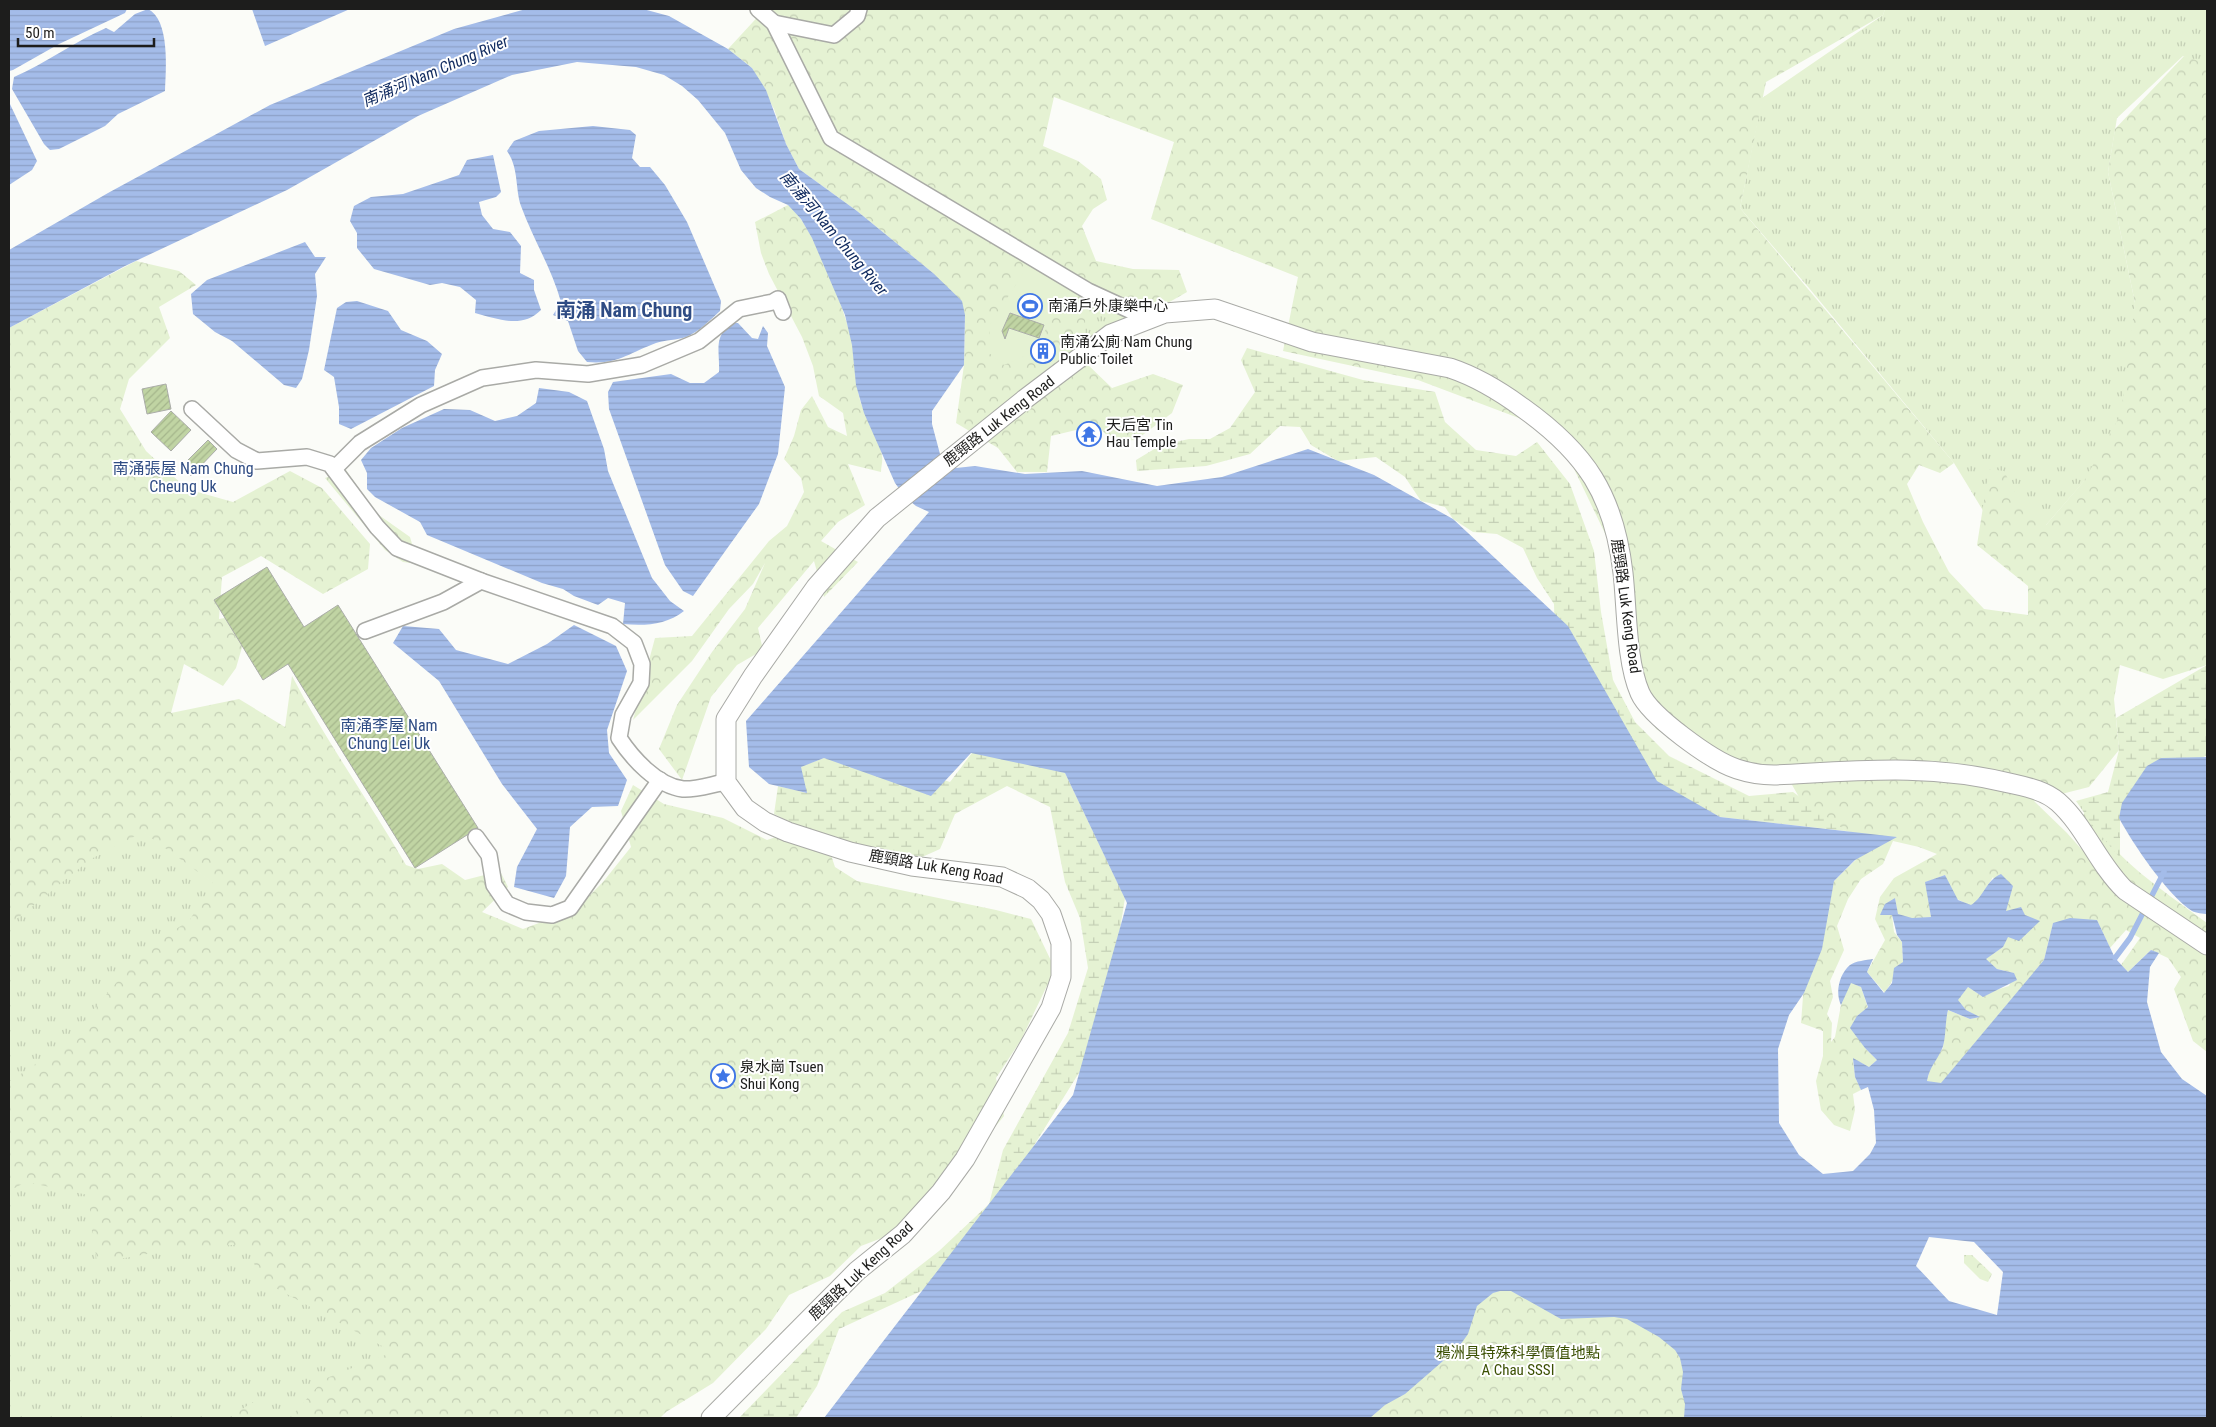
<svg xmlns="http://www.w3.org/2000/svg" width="2216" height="1427" font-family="'Roboto Condensed','Noto Sans SC',sans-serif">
	<defs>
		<pattern id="grass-tufts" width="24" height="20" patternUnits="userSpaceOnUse" patternTransform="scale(1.25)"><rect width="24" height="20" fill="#e5f2d3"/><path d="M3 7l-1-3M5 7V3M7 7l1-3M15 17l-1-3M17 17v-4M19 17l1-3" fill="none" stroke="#c4cfb5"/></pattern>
		<pattern id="forest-crowns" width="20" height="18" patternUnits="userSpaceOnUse" patternTransform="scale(1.25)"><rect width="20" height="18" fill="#e5f2d3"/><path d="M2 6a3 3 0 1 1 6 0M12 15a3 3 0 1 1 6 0" fill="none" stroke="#c4cfb5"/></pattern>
		<pattern id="wetland-marsh" width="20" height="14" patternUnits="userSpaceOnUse" patternTransform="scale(1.25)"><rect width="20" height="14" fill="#e5f2d3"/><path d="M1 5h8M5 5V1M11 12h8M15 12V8" fill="none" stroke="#c4cfb5"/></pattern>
		<pattern id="water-rules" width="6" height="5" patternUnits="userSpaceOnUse" patternTransform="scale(1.25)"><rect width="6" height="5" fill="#a4bce9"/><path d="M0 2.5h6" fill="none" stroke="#8da1c7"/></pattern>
		<pattern id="building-hatch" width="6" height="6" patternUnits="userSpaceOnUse" patternTransform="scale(1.25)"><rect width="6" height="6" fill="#c0d4a3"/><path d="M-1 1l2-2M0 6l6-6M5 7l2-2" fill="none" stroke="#a5b68c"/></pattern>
	</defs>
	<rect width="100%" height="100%" fill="#fbfcf8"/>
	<g fill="url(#grass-tufts)">
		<path d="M1885,9H2207V66L2183,56L2117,118L2108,172L2135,303L2130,398L2093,471L2046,525L1993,527L1954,463L1809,288L1740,208L1762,98L1883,15Z"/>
		<path d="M1070,288L1127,318L1074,354Z"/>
		<path d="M9,763L144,832L214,883L408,1340L331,1418H9Z"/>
	</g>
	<g fill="url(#forest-crowns)">
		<path d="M765,9H1885L1883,15L1766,82L1740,208L1954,463L1940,473L1919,465L1907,484L1923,522L1949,572L1984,609L2028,615V586L1977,545L1989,469L2004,471L2018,499L2046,525L2084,481L2121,414L2135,303L2108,172L2115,129L2184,56L2207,64V665L2163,679L2120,665L2114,699L2119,750L2089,787L2034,801L2067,833L2127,900L2207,956V1052L2193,1041L2174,989L2181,977L2168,958L2151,950L2128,972L2121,965L2140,938L2126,930L2110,948L2097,920L2053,923L2044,960L2023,991L1941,1084L1927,1081L1931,1065L1943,1048L1945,1023L1948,1010L1970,1019L1979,1017L1966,1010L1957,1000L1968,987L1983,997L1993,991L2009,986L2014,973L1997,969L1985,959L2003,947L2006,911L1993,877L1979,900L1971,906L1955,898L1945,875L1926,882L1931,917L1916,919L1898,917L1895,898L1880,915H1892L1894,932L1902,942L1903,962L1885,993L1867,972L1885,940L1875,919L1880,897L1894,878L1937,854L1919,847L1893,841L1883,864L1861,879L1848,899L1837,926L1844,950L1830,981L1833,997L1827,1014L1832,1023L1831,1042L1835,1037L1841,1005L1850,982L1861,987L1868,1008L1857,1016L1865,1048L1877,1060L1869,1067L1853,1059L1855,1077L1861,1090L1853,1094L1855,1110L1850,1131L1834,1125L1821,1110L1816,1081L1823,1056V1031L1801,1023L1804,983L1832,883L1871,845L1885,839L1846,831L1804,806L1791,783L1748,781L1656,729L1640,694L1612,548L1564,448L1532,423L1418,380L1283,351L1298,277L1151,219L1174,142L1054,97L1043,146L1078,161L1101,179L1107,200L1093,209L1082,226L1096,261L1133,269L1179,270L1187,292L1140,319L1085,315L1086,363L1112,388L1153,374L1183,385L1172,413L1136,440L1112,441L1097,425L1051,436L1047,472H1017L998,448L956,423L964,365L965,315L933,273L857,211L799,169L786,144L774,109L752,68L728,49Z"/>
		<path d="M788,205C813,223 847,315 853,346C856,364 855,382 860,400C864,415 882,445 882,457C883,461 881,467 881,472L848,464L865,505L838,522L821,541L858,562L824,597L814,561L758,628L763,650L737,665L711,697L682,780L659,749L677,705L712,652L745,609L765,563L753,584L729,609L692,661L633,720L655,638L692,636L769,541L787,526L804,492L801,478L784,459L794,436L801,410L812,396L828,427L847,436L843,413L819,396L813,366L802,337L769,274L761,253L755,222Z"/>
		<path d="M136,261L179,271L196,285L159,307L170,338L129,379L120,409L146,451L187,489L233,502L290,471L322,488L370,544L368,569L323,594L261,556L222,577L219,619L252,613L236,668L223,686L184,664L171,713L239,699L285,727L292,676C326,741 369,801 406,865L418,869L442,864L465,880L500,871L508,887L482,912L523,929L576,909L603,882L631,847L621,811L633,785L664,804L723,818L767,840L820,822L835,867L857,881L996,910L1031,919L1055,969L1021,1040L996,1078L1004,1116L963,1166L921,1223L861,1246L830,1276L789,1295L766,1329L713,1383L666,1412L660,1418H290L324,1379L393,1352L261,1280L246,1244L175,1249L97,1263L88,1195L26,1182L9,1191V1082L65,1044L146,947L189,921L213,883L143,832L91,859L9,925V328Z"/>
		<path d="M346,470L376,513L410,537L418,564L403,562L385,550L325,478Z"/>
		<path d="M2085,812C2117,861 2161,889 2207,923V936L2146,896L2115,871L2080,821Z"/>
		<path d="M1964,1255H1972L1992,1274L1988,1282L1980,1279L1964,1263Z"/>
		<path d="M1506,1270L1626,1312L1668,1339L1699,1381L1697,1418H1335Z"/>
		<path d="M253,1402L265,1418H234L239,1411Z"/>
	</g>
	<g fill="url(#wetland-marsh)">
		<path d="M1247,348L1363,380L1435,392L1445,422L1476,450L1516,456L1537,442L1570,484L1594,551L1601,612L1613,680L1635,722L1669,756L1749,796L1793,792L1846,831L1720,817L1646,780L1555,641L1554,604L1537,578L1523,548L1497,534L1473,532L1453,519L1445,507L1421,501L1405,477L1376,457L1338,461L1311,445L1300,427L1280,426L1250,454L1206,466L1137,471L1136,460L1161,445L1189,439H1210L1230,428L1255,392L1241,360Z"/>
		<path d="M2207,665V756H2205L2120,812V858L2094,827L2076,801L2108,792L2119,750L2116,718Z"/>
		<path d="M975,749L1065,773L1125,898L1103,1034L1033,1147L1010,1203L930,1287L839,1329L817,1386L796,1418H739L842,1312L885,1293L939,1251L989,1204L1003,1150L1068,1033L1088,968L1080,918L1065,882L1050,807L1007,786L955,814L940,849L902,866L826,840L774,814L778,786L807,793L796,768L824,758L925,774L950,782Z"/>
	</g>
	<path fill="#e5f2d3" d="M1029,264L1070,288L1032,353L1004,365L989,353L990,325Z"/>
	<g fill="url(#water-rules)" fill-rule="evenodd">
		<path d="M9,9H127L125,13L59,44L13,70L9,71Z"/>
		<path d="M148,9C170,20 166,69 165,91L118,114L105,126L59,149L50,150L44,144L12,89L14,77C46,63 74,42 106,28L114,32L135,14Z"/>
		<path d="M252,9H350L265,46Z"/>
		<path d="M526,9H643L669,16L728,49L752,68L766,90L786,144L799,169L857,211L933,273L962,301L965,315L964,365L932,411V424L940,454L948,464L956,468L975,466L1025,474L1082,471L1157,486L1222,477L1308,449L1374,475L1453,519L1568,626L1657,781L1720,817L1897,837L1855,860L1834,881L1822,949L1804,993L1789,1015L1778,1049L1779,1123L1799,1155L1823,1174L1853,1171L1870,1154L1876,1143L1874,1110L1868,1087L1861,1090L1855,1077L1853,1058L1869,1067L1877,1060L1865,1048L1850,1028L1857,1016L1868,1007L1861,987L1851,983L1841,1005C1835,993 1839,974 1850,965C1855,961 1867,960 1873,959L1867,972L1884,993L1892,983L1894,968L1903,962L1902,942L1897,935L1892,915H1880L1885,904L1895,898L1898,914L1912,918L1931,917L1925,882L1945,875L1958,900L1971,905C1984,897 1986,880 2001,874L2013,886L2006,911L2021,907L2025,915L2040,921L2019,941L2008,937L2003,947L1986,959L1997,969L2014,973L2017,980L1983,997L1968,987L1958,1000L1966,1010L1980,1017L1970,1019L1948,1010C1945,1021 1946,1041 1942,1049C1936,1062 1930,1066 1927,1081L1941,1083L2044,960L2053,923L2070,918L2097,920L2115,958L2128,972L2151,950L2159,953L2150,967L2147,1002L2161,1052L2182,1079L2207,1096V1418H1684L1685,1404L1681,1389L1683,1372L1680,1358L1675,1350L1659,1337L1627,1319L1614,1317L1561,1319L1511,1291H1500L1493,1293L1477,1306L1468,1334L1458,1348L1405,1394L1385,1405L1370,1418H824L1073,1095L1127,903L1065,773L971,753L931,796L824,758L801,767L807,793L769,784L749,767L746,721L929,512L916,506L906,498L895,483L864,413L856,385L852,345L845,315L812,238L801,219L788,205L770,197L756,188L741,170L725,133L698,100L682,86L664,75L636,67L577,62L512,75L418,116L287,190L125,266L9,328V250L108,193L270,105L454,29ZM1929,1237L1974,1242L2003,1272L1997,1315L1949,1301L1916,1266Z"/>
		<path d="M9,102L37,161L32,170L9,185Z"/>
		<path d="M593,126L630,130L636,135L632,158L640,167H650L665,185L687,222L721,301L720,311C710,320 699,332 686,337C677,340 665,340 656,343C629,353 617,365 587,362L578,351L568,321L553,315L561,302C552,269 533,239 521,206C515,188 519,168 507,151L514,141L539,131Z"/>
		<path d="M493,155L501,192L496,197L479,202L482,215L493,229L510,232L521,246L520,273L534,280V290L541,310C522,329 498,319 475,313L476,300L460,287L442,283L430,285L374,269L357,248V233L350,221L354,206L371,197L403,194L459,175L467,160Z"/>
		<path d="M305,242L315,257H326L315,274L317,296L309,350L302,379L296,388L284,385L232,341L215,332L193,314L191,294L207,280Z"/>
		<path d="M357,301L388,311L401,330L427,341L442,354L435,370L434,386L351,429L339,424V407L334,377L324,370L337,308L346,302Z"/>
		<path d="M731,323H738L752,338L758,339L763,326L768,333L767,346L785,387L778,454L759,504L693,596L683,591L665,565L609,409L608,392L613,382L671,374L690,383H704L719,372C720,351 713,338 731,323Z"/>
		<path d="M539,388L569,392L587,401L604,449L608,471L652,578L670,601L684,611C666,625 645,626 623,624L625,603L608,598L598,605L574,596L563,589L542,583L427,535L420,522L375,497L367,489V473L361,460L371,448L402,428L444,409L470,410L495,421L517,416L536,403Z"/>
		<path d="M574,625L616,646L627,671L607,730L609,753L627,780L618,806L592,807L570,827L566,876L554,898L514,887L517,867L537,829L502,784L439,681L393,643L403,626L439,629L456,650L508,664L547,644Z"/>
		<path d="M2207,757V914C2203,914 2196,913 2192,911C2168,896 2133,844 2119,818L2122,803L2147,766L2161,758Z"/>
	</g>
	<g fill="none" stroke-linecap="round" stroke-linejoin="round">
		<path stroke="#a4bce9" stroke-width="5.5" d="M2115,958L2130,938L2164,872"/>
	</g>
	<g fill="url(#building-hatch)" stroke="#abada9">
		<path d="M1010,313L1044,325L1039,338L1009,328L1005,339L1002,331Z"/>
		<path d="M1048,346L1050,352L1037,356L1036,350Z"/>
		<path d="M166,384L171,409L147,414L142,389Z"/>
		<path d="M171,411L191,430L171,451L151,432Z"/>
		<path d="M208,440L217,449L191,476L182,466Z"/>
		<path d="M267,567L304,627L338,605L478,828L415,868L288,664L263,680L214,600Z"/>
	</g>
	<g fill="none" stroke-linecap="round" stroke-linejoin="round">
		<defs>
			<g id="minor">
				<path d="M758,9L774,23L831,138L1088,291L1149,319"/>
				<path d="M774,23L834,35L857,16L859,9"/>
				<path d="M192,409L236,450L257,461L307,457L330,464L377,527L397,548L481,581L612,626L634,643L642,664L641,683L623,715L619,738C632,758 657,786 683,789C696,790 713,784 726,782"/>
				<path d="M334,469L360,443L421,405L482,378L536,370L588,374L642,365L699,341L739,309L773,302L778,299L783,312"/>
				<path d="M365,631L443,602L481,581"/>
				<path d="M476,837L489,855L494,885L507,904L526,912L552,915L570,908L660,780"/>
			</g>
			<path id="tertiary" d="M711,1418L857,1271L903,1234L941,1192L965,1159L1051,1008L1061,977V943L1051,914L1041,900L1028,889L1002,877L912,866L850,852L788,832L765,822L745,808L726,782V719L753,676L816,587L877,518L1025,399L1111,334L1165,313L1215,309L1312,342L1450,368C1477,377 1500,391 1523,408C1586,453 1614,495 1623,573C1627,608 1626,661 1640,693C1650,716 1712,761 1737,769C1749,773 1761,775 1774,775C1856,771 1928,763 2009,783C2026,787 2044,790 2058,802C2085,826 2098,864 2125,890L2207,945"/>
		</defs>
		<use href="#minor" stroke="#a9aaa6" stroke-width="18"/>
		<use href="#tertiary" stroke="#a9aaa6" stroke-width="21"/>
		<use href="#minor" stroke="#fff" stroke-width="15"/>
		<use href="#tertiary" stroke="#fff" stroke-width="19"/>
	</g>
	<defs>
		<symbol id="stadium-ring" viewBox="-11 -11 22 22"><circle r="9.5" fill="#fff" stroke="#3f76e6" stroke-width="1.5"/><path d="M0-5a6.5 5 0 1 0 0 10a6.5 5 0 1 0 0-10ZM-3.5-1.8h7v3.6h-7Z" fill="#3f76e6"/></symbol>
		<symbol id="building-ring" viewBox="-11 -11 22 22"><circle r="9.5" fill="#fff" stroke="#3f76e6" stroke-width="1.5"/><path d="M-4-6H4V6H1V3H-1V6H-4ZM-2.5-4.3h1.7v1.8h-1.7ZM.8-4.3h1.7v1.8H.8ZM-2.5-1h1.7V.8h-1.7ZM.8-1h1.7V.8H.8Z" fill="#3f76e6"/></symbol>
		<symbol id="temple-ring" viewBox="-11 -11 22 22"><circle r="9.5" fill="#fff" stroke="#3f76e6" stroke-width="1.5"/><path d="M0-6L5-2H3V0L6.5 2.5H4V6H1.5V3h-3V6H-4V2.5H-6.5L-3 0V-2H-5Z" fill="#3f76e6"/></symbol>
		<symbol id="sight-ring" viewBox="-11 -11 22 22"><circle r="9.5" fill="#fff" stroke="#3f76e6" stroke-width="1.5"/><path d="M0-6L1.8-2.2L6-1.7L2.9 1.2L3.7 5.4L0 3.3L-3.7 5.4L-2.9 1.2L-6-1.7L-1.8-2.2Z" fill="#3f76e6"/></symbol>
	</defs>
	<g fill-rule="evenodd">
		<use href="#stadium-ring" x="1016" y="292" width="28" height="28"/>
		<use href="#building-ring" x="1029" y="337" width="28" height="28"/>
		<use href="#temple-ring" x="1075" y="420" width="28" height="28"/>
		<use href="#sight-ring" x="709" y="1062" width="28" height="28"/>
	</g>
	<g text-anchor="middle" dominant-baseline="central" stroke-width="4" stroke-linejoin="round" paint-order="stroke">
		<g font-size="15" fill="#1d1d1c" stroke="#fff" text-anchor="start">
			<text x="1048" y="306">南涌戶外康樂中心</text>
			<text x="1060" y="342">南涌公廁 Nam Chung<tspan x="1060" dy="17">Public Toilet</tspan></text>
			<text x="1106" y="425">天后宮 Tin<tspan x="1106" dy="17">Hau Temple</tspan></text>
			<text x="740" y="1067">泉水崗 Tsuen<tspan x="740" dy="17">Shui Kong</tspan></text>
		</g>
		<g font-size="15" fill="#1d1d1c" stroke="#fff">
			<text transform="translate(999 421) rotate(-38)">鹿頸路 Luk Keng Road</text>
			<text transform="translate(1626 606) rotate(82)">鹿頸路 Luk Keng Road</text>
			<text transform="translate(936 867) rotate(10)">鹿頸路 Luk Keng Road</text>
			<text transform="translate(861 1271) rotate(-43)">鹿頸路 Luk Keng Road</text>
		</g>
		<g font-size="15" fill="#3b5003" stroke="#fff">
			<text x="1518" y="1353">鴉洲具特殊科學價值地點<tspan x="1518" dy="17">A Chau SSSI</tspan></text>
		</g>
		<g font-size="16" font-style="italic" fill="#132d61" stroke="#fff">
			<text transform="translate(435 71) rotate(-23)">南涌河 Nam Chung River</text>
			<text transform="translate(834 233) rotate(50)">南涌河 Nam Chung River</text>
		</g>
		<g font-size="16" fill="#2f4c84" stroke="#fff">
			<text x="183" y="468">南涌張屋 Nam Chung<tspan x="183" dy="18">Cheung Uk</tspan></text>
			<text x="389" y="725">南涌李屋 Nam<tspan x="389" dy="18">Chung Lei Uk</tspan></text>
		</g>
		<g font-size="20" font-weight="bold" fill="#2f4c84" stroke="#fff">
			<text x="624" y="310">南涌 Nam Chung</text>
		</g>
	</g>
	<rect width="2216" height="1427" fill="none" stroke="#1d1d1c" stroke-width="20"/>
	<path d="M18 38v8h136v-8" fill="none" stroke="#1d1d1c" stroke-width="2.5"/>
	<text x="25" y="38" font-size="15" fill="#1d1d1c" stroke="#ffffff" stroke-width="4" paint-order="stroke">50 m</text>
</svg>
